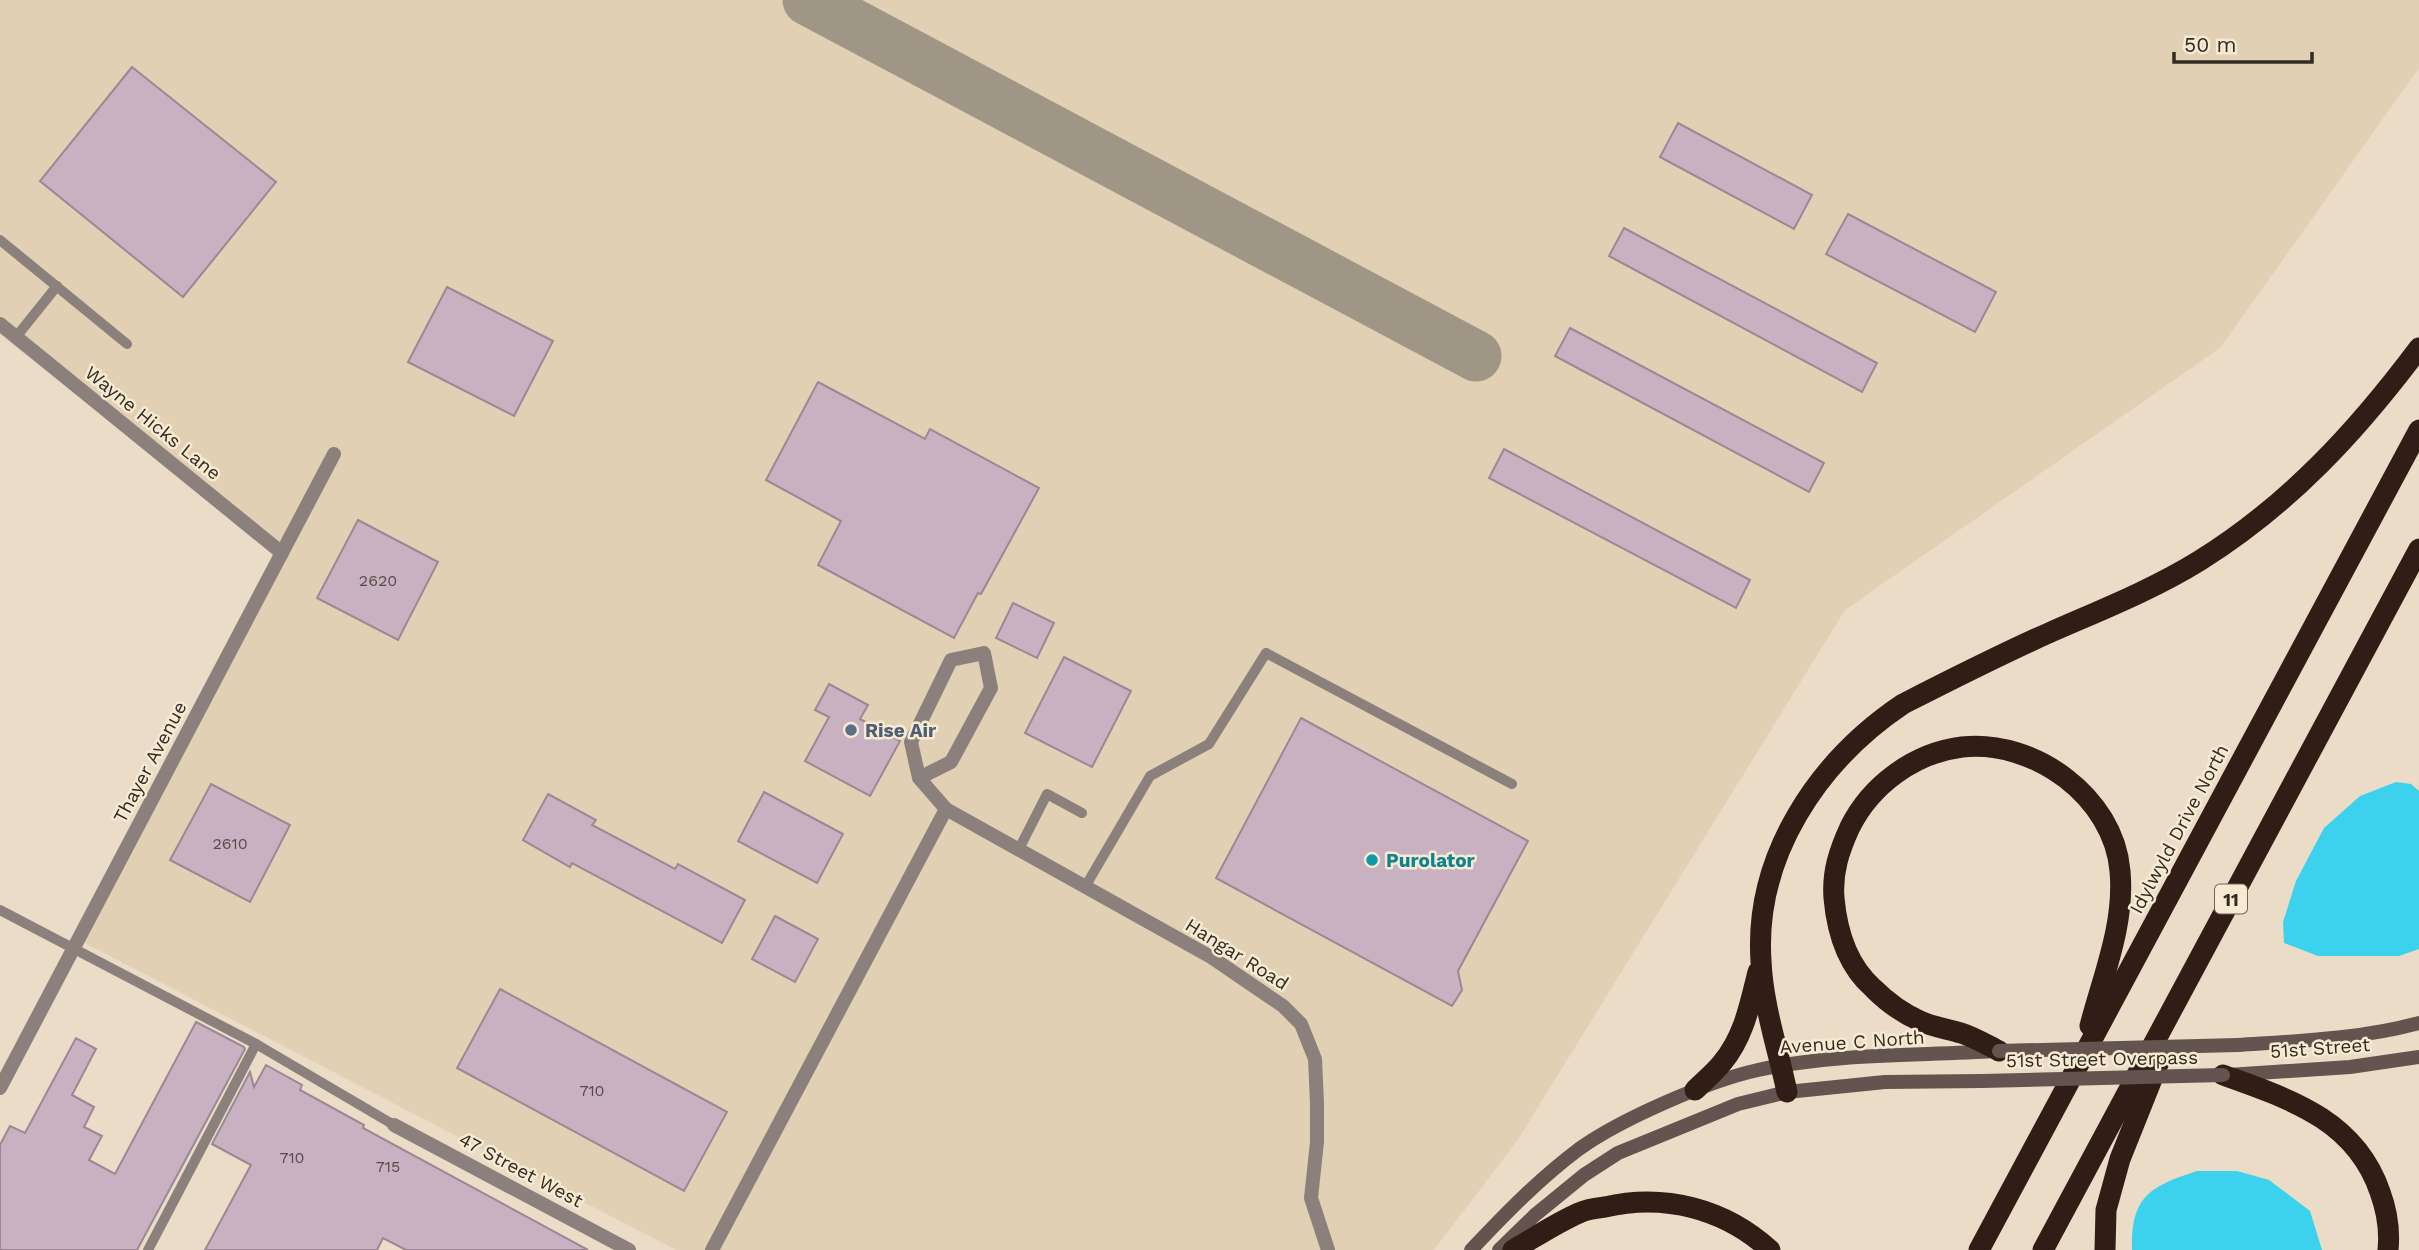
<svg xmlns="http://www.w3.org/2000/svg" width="2419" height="1250" font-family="'Work Sans',sans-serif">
	<rect width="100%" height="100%" fill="#eadcc6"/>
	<path fill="#e2d0b4" d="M0,0H2419V68L2220,348L1845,610L1517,1141L1434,1250H676L79,940L281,553L0,335Z"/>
	<g fill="#3cd2ed">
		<path d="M2396,782L2411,784L2419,791V949L2399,956H2318L2284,943L2283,922L2296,881L2324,828L2360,796Z"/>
		<path d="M2197,1171H2237L2269,1180L2310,1211L2322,1250H2132C2130,1196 2151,1186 2197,1171Z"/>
	</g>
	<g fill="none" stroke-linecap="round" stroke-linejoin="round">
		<path stroke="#a09686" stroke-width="51" d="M808,0L1476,356"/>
	</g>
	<g fill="#c8b1c0" stroke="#9d8794" stroke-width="2">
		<path d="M132,67L276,182L183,297L40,181Z"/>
		<path d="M1678,123L1812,195L1794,229L1660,157Z"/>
		<path d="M1848,214L1996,292L1975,332L1826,254Z"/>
		<path d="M1624,228L1877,363L1862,392L1609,256Z"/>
		<path d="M447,287L553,341L514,416L408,362Z"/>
		<path d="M1570,328L1824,463L1809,492L1555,356Z"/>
		<path d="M818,382L925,439L930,429L1039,488L981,594L978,593L954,638L818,565L841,521L766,480Z"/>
		<path d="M1504,449L1750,580L1736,608L1489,478Z"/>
		<path d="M358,520L438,562L398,640L317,598Z"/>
		<path d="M1013,603L1054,623L1037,658L996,638Z"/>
		<path d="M1064,657L1131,691L1092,767L1025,733Z"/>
		<path d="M829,684L868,705L860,719L900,741L870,796L805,761L829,717L815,710Z"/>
		<path d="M1301,718L1528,841L1458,971L1462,990L1452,1006L1216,878Z"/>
		<path d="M211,784L290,825L250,902L170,860Z"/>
		<path d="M764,792L843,834L817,883L738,841Z"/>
		<path d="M548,794L596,820L592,825L675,869L678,864L745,900L722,943L572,863L570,867L523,840Z"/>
		<path d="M775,916L818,939L795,982L752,959Z"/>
		<path d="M500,989L727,1112L684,1191L457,1068Z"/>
		<path d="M196,1022L244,1047L245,1049L137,1250H0V1145L10,1126L25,1133L76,1038L96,1049L72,1095L94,1107L84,1127L102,1136L89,1160L115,1174Z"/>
		<path d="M266,1065L302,1085L300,1090L364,1125L363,1128L588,1250H406L383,1238L377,1250H205L251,1165L212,1144L250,1072L254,1087Z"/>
	</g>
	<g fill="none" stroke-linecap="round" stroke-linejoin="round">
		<g stroke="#8b807c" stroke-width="10">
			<path d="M0,240L127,344"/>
			<path d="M16,337L57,286"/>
			<path d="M1019,849L1047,794L1082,813"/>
			<path d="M1085,887L1150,776L1209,744L1266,653L1512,784"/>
			<path d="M0,910L256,1044L394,1125"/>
			<path d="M148,1250L256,1044"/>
		</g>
		<g stroke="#8b807c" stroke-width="14">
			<path d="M0,324L282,553"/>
			<path d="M946,809L1211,957L1283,1006L1301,1024L1315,1059L1317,1103V1142L1311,1198L1328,1250"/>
			<path d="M0,1088L334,454"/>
			<path d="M394,1125L629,1250"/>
			<path d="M712,1250L946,809L919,778L911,742L951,660L984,653L991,688L951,762L919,778"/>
		</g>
		<g stroke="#64544f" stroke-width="14">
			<path d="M2238,1045C2299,1041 2360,1039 2419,1023"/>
			<path d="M2228,1075L2350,1067L2419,1057"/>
			<path d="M1471,1250C1505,1214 1539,1179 1579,1149C1621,1119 1708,1081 1758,1070C1835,1053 1917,1056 1996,1051"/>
			<path d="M1499,1250L1535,1215L1584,1175L1618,1153L1738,1104L1787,1092L1885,1082L1982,1081"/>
		</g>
		<g stroke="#301d16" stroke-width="21">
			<path d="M1999,1051C1987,1045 1974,1037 1961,1033C1948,1029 1933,1027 1920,1021C1904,1014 1886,1001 1873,988C1847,965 1837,932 1834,898C1832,872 1839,851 1850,827C1871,785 1914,753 1962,747C2034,739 2114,797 2120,871C2125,924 2103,976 2090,1026"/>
			<path d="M2223,1075C2289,1099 2355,1119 2380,1192C2387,1211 2390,1230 2388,1250"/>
			<path d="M1695,1090C1704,1081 1714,1073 1722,1063C1744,1037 1750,1004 1758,972"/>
			<path d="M1787,1092C1778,1049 1763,1006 1761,961C1754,856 1818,761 1903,704C1952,679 2001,654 2051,632C2101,610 2152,590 2199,561C2289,505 2356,432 2419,348"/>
			<path d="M1513,1250C1534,1238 1556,1223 1579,1213C1587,1209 1597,1208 1605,1207C1665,1193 1725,1209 1770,1250"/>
			<path d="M1979,1250L2419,430"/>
			<path d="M2043,1250L2419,549"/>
			<path d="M2105,1250L2106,1210L2120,1159L2160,1059"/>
		</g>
		<g stroke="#64544f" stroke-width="14">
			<path d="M1999,1051L2238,1045"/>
			<path d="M1982,1081L2223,1075"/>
		</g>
	</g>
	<circle fill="#5c6f8a" stroke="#f7ead3" stroke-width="2.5" cx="851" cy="730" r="7"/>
	<circle fill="#0f9aa8" stroke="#f7ead3" stroke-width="2.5" cx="1372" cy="860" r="7"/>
	<g text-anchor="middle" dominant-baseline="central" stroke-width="5" stroke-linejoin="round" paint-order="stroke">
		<g font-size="16" fill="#574c4a">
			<text x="378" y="580">2620</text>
			<text x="230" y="843">2610</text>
			<text x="592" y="1090">710</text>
			<text x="292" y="1157">710</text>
			<text x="388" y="1166">715</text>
		</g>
		<rect fill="#f7ead3" stroke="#6c6458" stroke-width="2" x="2215" y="884.5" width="32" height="29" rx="5"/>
		<g font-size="18" font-weight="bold" fill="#312b23">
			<text x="2231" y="899">11</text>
		</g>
		<g font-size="19" fill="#312b23" stroke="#f7ead3">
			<text transform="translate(153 423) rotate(39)">Wayne Hicks Lane</text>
			<text transform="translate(150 762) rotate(-62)">Thayer Avenue</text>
			<text transform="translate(2179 829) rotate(-62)">Idylwyld Drive North</text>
			<text transform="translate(1237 954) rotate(32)">Hangar Road</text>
			<text transform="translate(1852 1042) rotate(-4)">Avenue C North</text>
			<text transform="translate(2320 1048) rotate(-4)">51st Street</text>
			<text transform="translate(2102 1059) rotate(-1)">51st Street Overpass</text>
			<text transform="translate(521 1170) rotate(28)">47 Street West</text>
		</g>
		<g font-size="19" font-weight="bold" fill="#4e5e75" stroke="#f7ead3" text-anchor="start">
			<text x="865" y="730">Rise Air</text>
		</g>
		<g font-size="19" font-weight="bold" fill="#0d838f" stroke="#f7ead3" text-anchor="start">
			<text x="1386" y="860">Purolator</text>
		</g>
	</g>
	<path d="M2174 52v10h138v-10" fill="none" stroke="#312b23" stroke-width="3.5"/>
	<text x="2184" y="52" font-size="21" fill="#312b23" stroke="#f7ead3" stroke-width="5" paint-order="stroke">50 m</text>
</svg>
